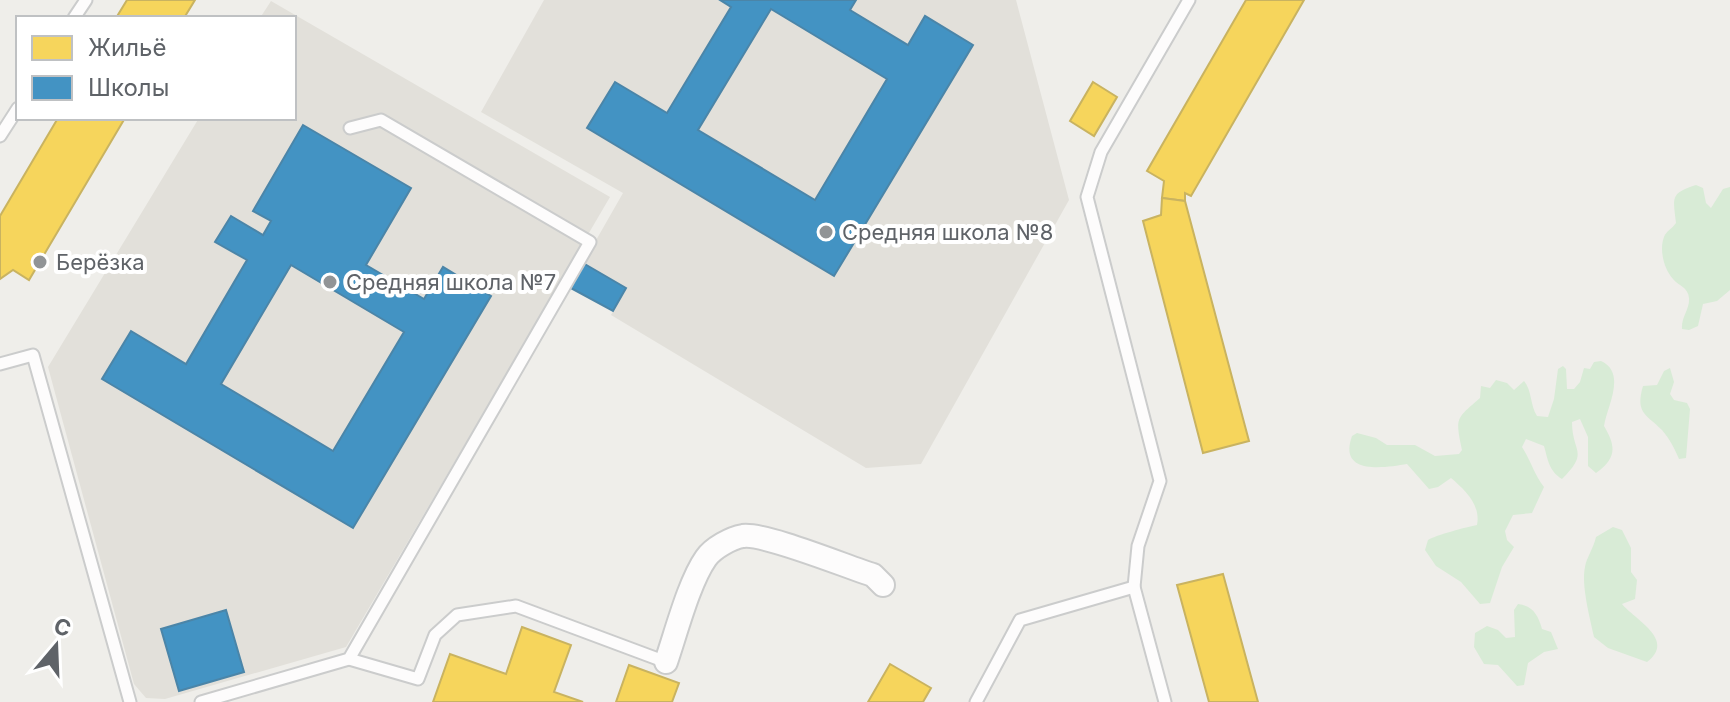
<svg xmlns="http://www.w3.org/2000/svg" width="1730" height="702" font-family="Inter,sans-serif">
	<rect width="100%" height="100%" fill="#efeeea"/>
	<g fill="#e2e0da">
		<path d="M544,0H1016L1069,200L921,464L866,468L611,315L626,288L583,263L623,193L481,112Z"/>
		<path d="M271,1L610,197L346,647L165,699L146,698L134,684L48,367L199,118H294V18H260Z"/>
	</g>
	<g fill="#d8ebd6">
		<path d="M1696,185L1703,188L1706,203L1711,208L1723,189L1730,187V290L1717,301L1703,304L1698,326L1689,330L1682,329C1681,317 1690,309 1689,298C1688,287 1679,286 1673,279C1664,269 1659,250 1664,237C1666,231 1672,229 1676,223C1673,198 1670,193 1696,185Z"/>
		<path d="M1601,361C1627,373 1607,406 1604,426C1616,446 1617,458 1596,473L1588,466V437L1580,419L1572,422C1572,453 1590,451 1562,479C1549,471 1548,460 1544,446L1526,439L1522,447C1531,461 1534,474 1544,487L1532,513L1513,515L1505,531L1507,540L1514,547L1502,567L1490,603L1480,604L1461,582L1436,566L1425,550L1428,540C1436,535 1467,527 1477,525C1481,505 1465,490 1451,478L1438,487L1429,489L1407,464C1383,468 1338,475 1352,436L1357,433L1376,438L1387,445H1415L1435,456L1459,454L1462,450C1455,417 1456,419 1480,398L1481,386L1490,388L1496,380L1507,383L1514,390L1524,381C1532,390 1530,405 1537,416L1548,417L1554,399L1558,369L1563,366L1566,369L1567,389H1574L1580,382L1584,368L1590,369L1594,362Z"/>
		<path d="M1670,368L1674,382L1670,394L1674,400L1687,403L1690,409L1686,458L1679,459C1675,449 1669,438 1662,430C1646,414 1635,413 1643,386L1657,385L1664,371Z"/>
		<path d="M1613,527L1622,530L1631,548V572L1637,580L1635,599L1622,604C1634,619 1677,640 1647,662L1608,648L1594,637C1590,618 1581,585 1585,567C1586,559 1594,547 1596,537Z"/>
		<path d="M1518,604C1533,606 1538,615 1542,629L1551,632L1558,649L1544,652L1528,663L1524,685L1517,686L1498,665L1484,664L1474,647L1475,633L1487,626L1498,630L1506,638L1515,637L1514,610Z"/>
	</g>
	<g fill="#f6d55c" stroke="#c9b360" stroke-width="2">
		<path d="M127,0H195L184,18H116Z"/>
		<path d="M1246,0H1304L1191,196L1185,193V201L1162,198L1164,181L1147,171Z"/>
		<path d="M1093,82L1117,97L1094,136L1070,121Z"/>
		<path d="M58,118H125L29,280L13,270L0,279V216Z"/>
		<path d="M1162,198L1185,201L1249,441L1203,453L1143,221L1161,215Z"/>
		<path d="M1223,574L1258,702H1209L1177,585Z"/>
		<path d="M522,627L571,645L554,692L583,702H433L450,654L506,674Z"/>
		<path d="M890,664L931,688L923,702H868Z"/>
		<path d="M629,665L679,683L672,702H616Z"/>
	</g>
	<g fill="#4393c3" stroke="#4b85a8" stroke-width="2" fill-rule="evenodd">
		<path d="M720,0H856L850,10L908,45L925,16L973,45L834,276L587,128L615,82L667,113L731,7ZM771,9L887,79L815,200L698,130Z"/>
		<path d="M303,125L411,188L366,265L424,299L443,267L491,296L353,528L102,379L131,331L186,364L247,260L215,242L231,216L263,235L271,221L253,211ZM291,265L404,332L333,451L221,384Z"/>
		<path d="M583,263L626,288L613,311L569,287Z"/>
		<path d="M226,610L244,672L179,691L161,629Z"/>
	</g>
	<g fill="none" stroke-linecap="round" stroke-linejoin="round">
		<defs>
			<g id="service">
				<path d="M74,18L86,0"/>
				<path d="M0,136L18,108"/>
				<path d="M0,364L33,355L130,702"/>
				<path d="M349,659L418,679L435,635L457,615L516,606L666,662"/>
				<path d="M201,702L349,659L590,242L381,120L350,128"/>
				<path d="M976,702L1020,620L1134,587"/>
				<path d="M1165,702L1134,587L1138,546L1160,481L1087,197L1101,152L1189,0"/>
			</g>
			<path id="minor" d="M666,662C676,633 689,582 706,558C713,548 731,538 743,536C765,533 847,567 873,575L883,585"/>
		</defs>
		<use href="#service" stroke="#cbcccc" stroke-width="15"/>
		<use href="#minor" stroke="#cbcccc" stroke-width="26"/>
		<use href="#service" stroke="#fdfcfc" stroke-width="11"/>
		<use href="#minor" stroke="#fdfcfc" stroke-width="22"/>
	</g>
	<g fill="#919496" stroke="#fff" stroke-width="3">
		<circle cx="826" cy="232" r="8"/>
		<circle cx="40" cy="262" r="8"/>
		<circle cx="330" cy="282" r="8"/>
	</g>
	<g text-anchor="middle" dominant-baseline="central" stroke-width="8" stroke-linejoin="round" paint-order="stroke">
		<g font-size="22" fill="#5f6368" stroke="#fff" text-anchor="start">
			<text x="842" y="232">Средняя школа №8</text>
			<text x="56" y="262">Берёзка</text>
			<text x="346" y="282">Средняя школа №7</text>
		</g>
	</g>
	<rect x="16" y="16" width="280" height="104" fill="#ffffff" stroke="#bfc1c3" stroke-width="2"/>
	<rect x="32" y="36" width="40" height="24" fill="#f6d55c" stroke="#bfc1c3" stroke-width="2"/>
	<text x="88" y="56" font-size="24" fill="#5f6368">Жильё</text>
	<rect x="32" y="76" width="40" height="24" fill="#4393c3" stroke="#bfc1c3" stroke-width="2"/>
	<text x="88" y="96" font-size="24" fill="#5f6368">Школы</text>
	<g transform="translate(56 646) rotate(19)" stroke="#ffffff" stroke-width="6" paint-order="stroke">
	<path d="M0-6L14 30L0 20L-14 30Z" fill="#5f6368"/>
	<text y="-12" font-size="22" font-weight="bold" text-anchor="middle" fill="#5f6368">С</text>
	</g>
</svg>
